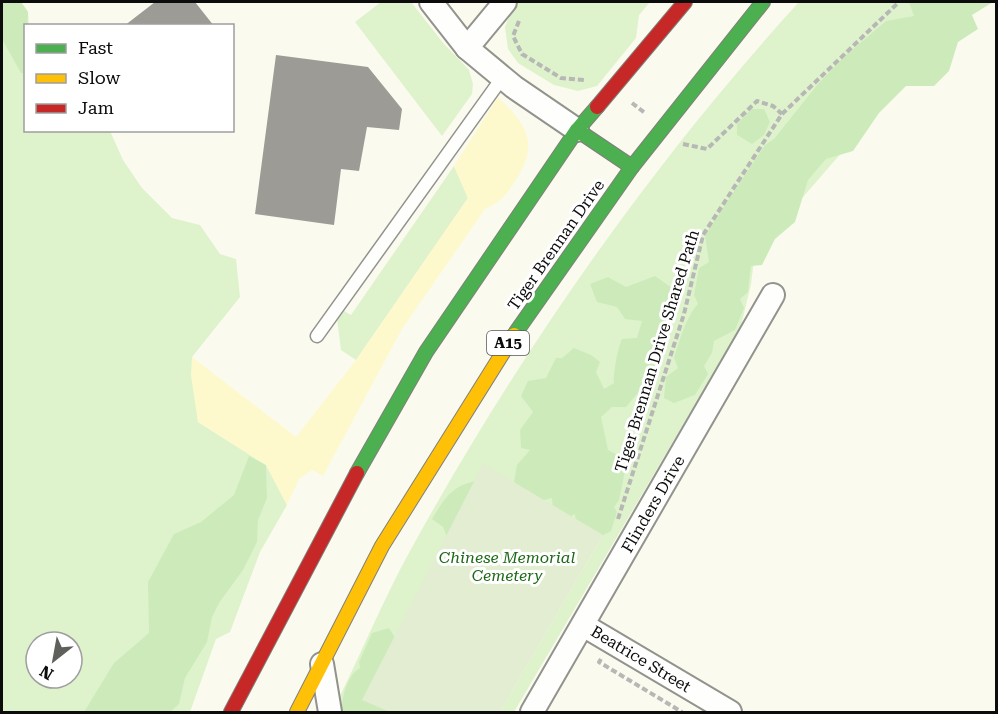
<svg xmlns="http://www.w3.org/2000/svg" width="998" height="714" font-family="'Roboto Serif',serif">
	<rect width="100%" height="100%" fill="#fafaef"/>
	<g fill="#def3cc" fill-rule="evenodd">
		<path d="M2,2H21L28,12L29,25L26,26V130L110,131L123,160L142,188L172,218L200,225L220,254L236,259L240,297L192,357L198,422L266,465L287,505L260,552L230,632L216,639L190,712H2ZM36,642H72V678H36Z"/>
		<path d="M381,2H411L444,44L469,70L473,84L472,94L442,136L355,22Z"/>
		<path d="M515,2H650L639,15L636,38L597,86L578,91L554,85L518,63L508,49L505,27Z"/>
		<path d="M799,2H973L755,252L751,284L741,326L514,712H500L603,535L390,712H338L339,698C363,649 384,598 410,551C517,356 650,165 799,2Z"/>
		<path d="M454,166L468,198L356,360L341,350L337,319L344,311L351,315Z"/>
	</g>
	<g fill="#cdebba">
		<path d="M2,2H21L28,12L25,73H21L2,39Z"/>
		<path d="M909,2H993L972,15L978,29L958,42L949,71L934,86H906L879,113L853,151L826,159L808,180L795,222L775,239L762,265L751,266L748,292L740,299L744,308L735,330L714,341L712,353L704,366L708,374L695,395L674,403L664,398L666,377L678,368L674,358C679,341 687,315 698,304L694,295L699,268L709,262L705,235L765,145L774,139L817,85L846,55L886,21L914,16Z"/>
		<path d="M751,109H764L770,122L764,135L752,144L737,135V124Z"/>
		<path d="M655,276L672,288L673,303L664,313C676,342 658,362 649,389L637,394L626,407H612L601,417L608,450L616,454L625,471L619,500L614,507L617,512L611,531L596,539L576,524L575,514L566,519L553,512L552,498L537,502L514,482L517,465L530,450L521,448L520,430L533,412L521,396L528,381L546,378L556,358H562L574,348L591,355L600,362L596,372L604,389L614,383C613,374 618,347 622,339L637,338L642,321L625,319L617,307L597,302L590,284L608,277L626,287Z"/>
		<path d="M249,456L266,465L267,498L258,520L257,542L243,570L219,603L212,617L207,642L185,678L179,704L170,712H84L114,663L149,633L148,582L174,534L201,522L234,495Z"/>
		<path d="M487,479L448,539L443,527L432,519C448,492 456,483 487,479Z"/>
		<path d="M389,628L404,652L391,712H342C341,699 347,675 360,668L359,662L372,633Z"/>
	</g>
	<path fill="#fdf9cd" d="M498,97C525,123 540,142 517,178C506,195 504,200 485,209L402,329L323,476L312,470L299,479L287,505L266,465L198,422L191,375L192,357L296,437L356,360L468,198L454,166Z"/>
	<path fill="#e3edd2" d="M483,464L603,535L500,712H390L362,700Z"/>
	<g fill="#9c9b95">
		<path d="M155,2H195L214,26H124Z"/>
		<path d="M276,55L368,67L402,109L399,130L367,127L359,171L341,169L334,225L255,214Z"/>
	</g>
	<g fill="none" stroke-linecap="round" stroke-linejoin="round">
		<defs>
			<path id="lane" d="M317,336L502,78"/>
			<g id="street">
				<path d="M431,2L467,48L514,87L577,130"/>
				<path d="M467,48L505,2"/>
				<path d="M583,625L730,712"/>
				<path d="M322,664L330,712"/>
				<path d="M532,712L773,295"/>
			</g>
			<g id="fast">
				<path d="M577,130L632,167"/>
				<path d="M514,335L632,167L763,2"/>
				<path d="M357,473L426,352L577,130L597,107"/>
			</g>
			<path id="slow" d="M297,712L382,546L514,335"/>
			<g id="jam">
				<path d="M597,107L685,2"/>
				<path d="M231,712L357,473"/>
			</g>
		</defs>
		<use href="#lane" stroke="#93938e" stroke-width="15"/>
		<use href="#street" stroke="#93938e" stroke-width="26"/>
		<use href="#fast" stroke="#80807c" stroke-width="16"/>
		<use href="#slow" stroke="#80807c" stroke-width="16"/>
		<use href="#jam" stroke="#80807c" stroke-width="16"/>
		<g stroke="#b7b7b5" stroke-width="4" stroke-dasharray="6 3" stroke-linecap="butt">
			<path d="M519,21L513,36L522,54L561,78L585,80"/>
			<path d="M632,103L645,113"/>
			<path d="M683,144L707,149L757,101L773,106L782,114"/>
			<path d="M618,519L684,314L703,235L782,114L899,2"/>
			<path d="M601,659L599,662L682,712"/>
		</g>
		<use href="#lane" stroke="#fefefd" stroke-width="12"/>
		<use href="#street" stroke="#fefefd" stroke-width="22"/>
		<use href="#fast" stroke="#4caf50" stroke-width="14"/>
		<use href="#slow" stroke="#ffc107" stroke-width="14"/>
		<use href="#jam" stroke="#c62828" stroke-width="14"/>
	</g>
	<g text-anchor="middle" dominant-baseline="central" stroke-width="6" stroke-linejoin="round" paint-order="stroke">
		<rect fill="#fff" stroke="#555" stroke-width="1.5" x="487" y="331" width="42" height="24" rx="4.5"/>
		<g font-size="15" font-weight="bold" fill="#0c0c0c">
			<text x="508" y="343">A15</text>
		</g>
		<g font-size="16" fill="#0c0c0c" stroke="#fff">
			<text transform="translate(556 245) rotate(-55)">Tiger Brennan Drive</text>
			<text transform="translate(657 351) rotate(-73)">Tiger Brennan Drive Shared Path</text>
			<text transform="translate(653 504) rotate(-60)">Flinders Drive</text>
			<text transform="translate(641 659) rotate(31)">Beatrice Street</text>
		</g>
		<g font-size="16" font-style="italic" fill="#1d6916" stroke="#fff">
			<text x="507" y="557">Chinese Memorial<tspan x="507" dy="18">Cemetery</tspan></text>
		</g>
	</g>
	<rect width="998" height="714" fill="none" stroke="#0c0c0c" stroke-width="6"/>
	<rect x="24" y="24" width="210" height="108" fill="#ffffff" stroke="#9e9e9e" stroke-width="1.5"/>
	<rect x="36" y="44" width="30" height="9" fill="#4caf50" stroke="#9e9e9e" stroke-width="1.5"/>
	<text x="78" y="54" font-size="18" fill="#0c0c0c">Fast</text>
	<rect x="36" y="74" width="30" height="9" fill="#ffc107" stroke="#9e9e9e" stroke-width="1.5"/>
	<text x="78" y="84" font-size="18" fill="#0c0c0c">Slow</text>
	<rect x="36" y="104" width="30" height="9" fill="#c62828" stroke="#9e9e9e" stroke-width="1.5"/>
	<text x="78" y="114" font-size="18" fill="#0c0c0c">Jam</text>
	<g transform="translate(54 660) rotate(211)"><circle r="28" fill="#ffffff" stroke="#9e9e9e" stroke-width="1.5"/>
	<path d="M0-4.5L10 22L0 15L-10 22Z" fill="#5f5f5b"/>
	<text y="-9" font-size="16" font-weight="bold" text-anchor="middle" fill="#0c0c0c">N</text>
	</g>
</svg>
